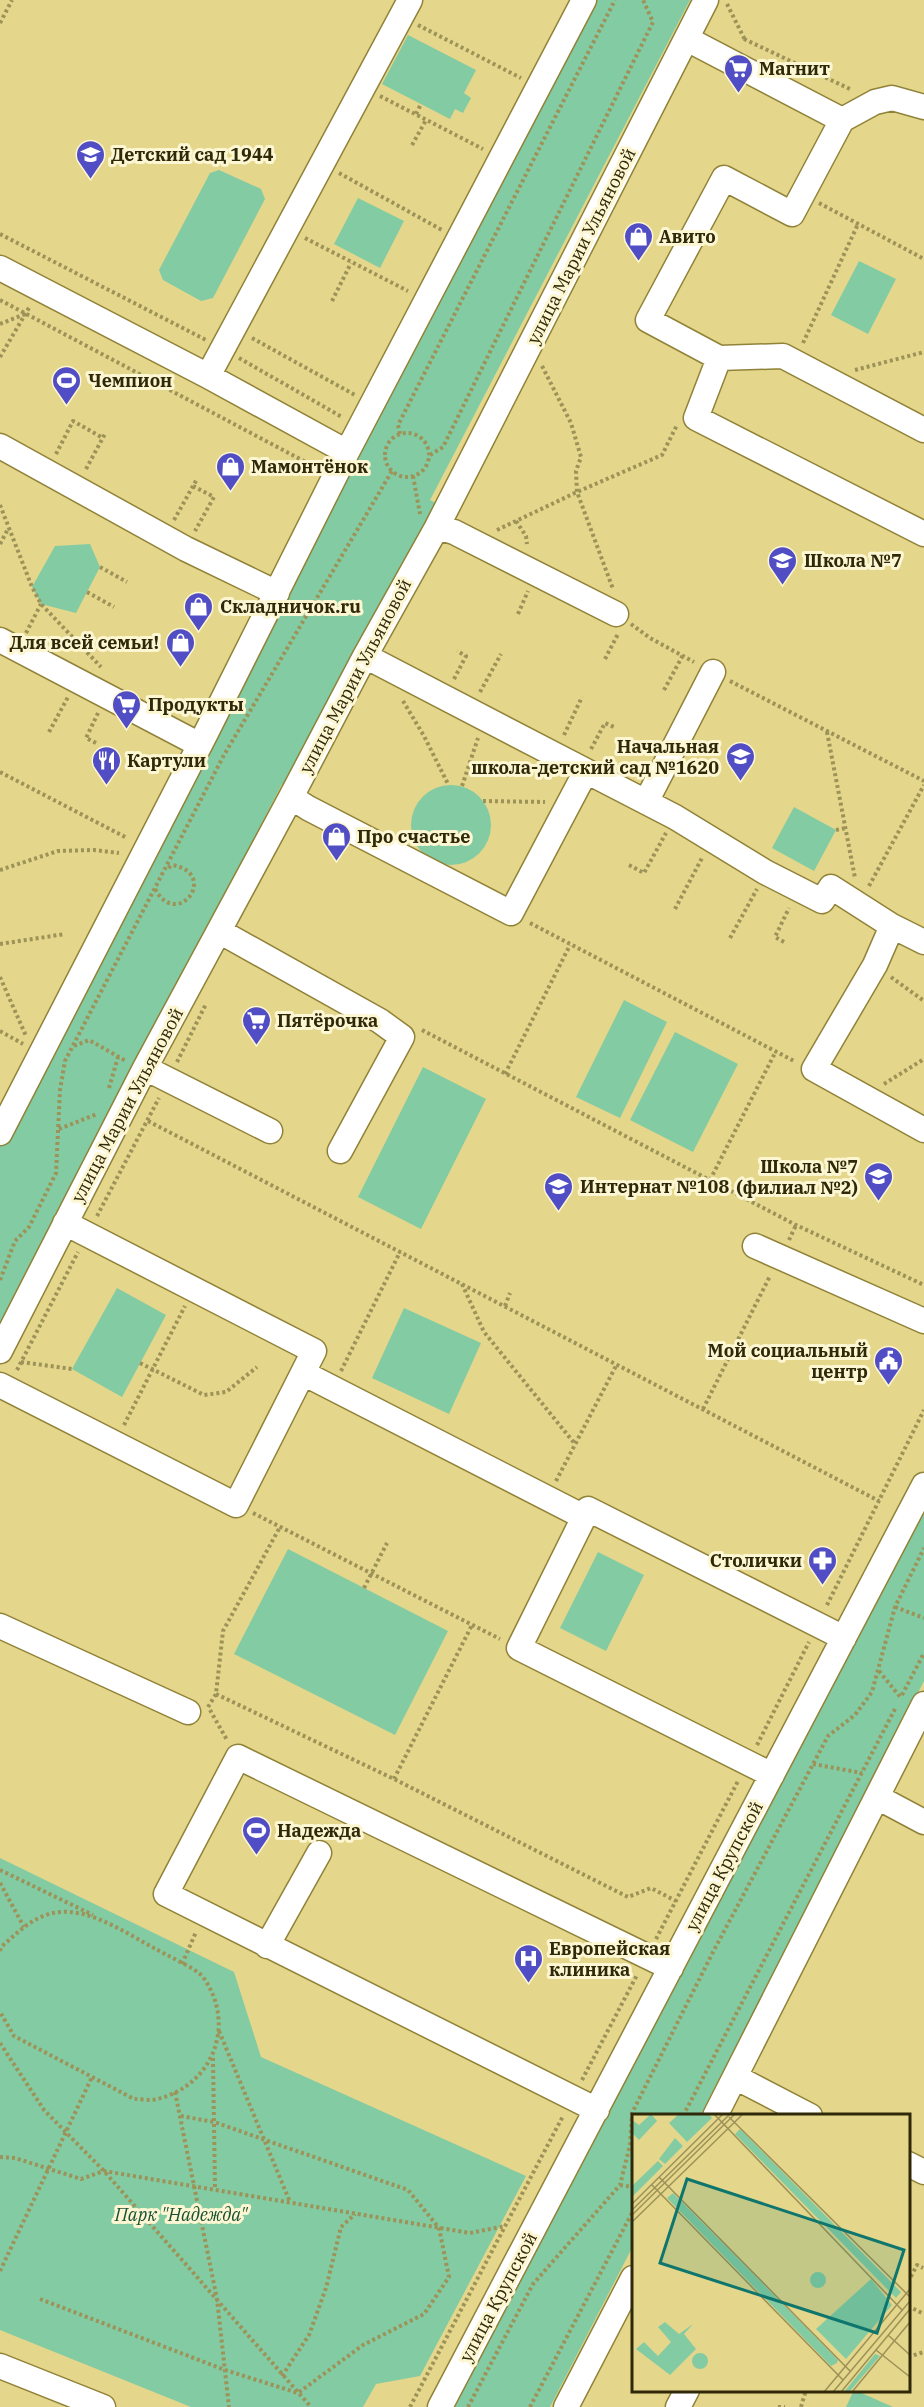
<svg xmlns="http://www.w3.org/2000/svg" width="924" height="2407" font-family="'IBM Plex Serif',serif">
<style>
.green{fill:#83cba3}
.lines{fill:none;stroke-linecap:round;stroke-linejoin:round}
.minor-casing{stroke:#908238;stroke-width:27}
.path{stroke:#9d9258;stroke-width:4;stroke-dasharray:3 3;stroke-linecap:butt}
.minor{stroke:#fff;stroke-width:24}
.labels{text-anchor:middle;dominant-baseline:central;stroke-width:6;stroke-linejoin:round;paint-order:stroke}
.poi-label{font-size:18px;font-weight:bold;fill:#2f2909;stroke:#fdf6d2;text-anchor:start}
.street-label{font-size:18px;fill:#2f2909;stroke:#fdf6d2}
.park-label{font-size:18px;font-style:italic;fill:#185036;stroke:#fdf6d2}
.inset-road{fill:none;stroke:#9c9157;stroke-width:1.5}
.view{fill:#0f766e;fill-opacity:0.15;stroke:#0f766e;stroke-width:3}
.inset-edge{fill:none;stroke:#2f2909;stroke-width:3}
</style>
<rect width="100%" height="100%" fill="#e4d68b"/>
<path class="green" d="M592 0H690L430 500 436 503 290 788 282 784 0 1329V1137Z
M408 35 476 70 464 93 471 98 463 113 455 109 450 119 382 84Z
M219 170 261 189 265 199 213 298 201 301 163 280 159 270 210 173Z
M358 198 404 221 380 268 334 244Z
M859 261 896 279 868 334 831 315Z
M90 544 100 567 76 613 41 604 32 587 55 546Z
M411 825a40 40 0 1 1 80 0a40 40 0 1 1-80 0Z
M794 807 836 830 814 871 772 848Z
M624 1000 667 1022 620 1118 576 1097Z
M675 1032 738 1064 693 1152 630 1120Z
M423 1067 486 1099 421 1229 358 1197Z
M117 1288 166 1315 122 1397 72 1369Z
M404 1308 481 1343 449 1414 372 1378Z
M924 1499V1681L700 2116H633V2246L550 2407H451Z
M288 1549 448 1631 395 1735 234 1654Z
M598 1552 644 1575 606 1651 560 1628Z
M0 1858 234 1972 261 2057 526 2176 420 2376 376 2384 363 2407H191L0 2330Z
M854 2390 857 2391 893 2407H846Z"/>
<g class="lines">
<defs>
<path id="minor" d="M687 39 842 120 875 102 892 98 924 107
M842 120 792 214 724 178 648 320 719 358 696 418 924 534
M0 268 208 376 347 452
M719 358 783 356 924 430
M208 376 410 0
M0 446 186 549 277 593
M437 527 454 532 616 614
M0 640 200 745
M586 771 675 817 765 872 822 901 831 887 892 926
M291 797 308 808 511 913 586 771 365 656
M646 802 713 672
M219 931 380 1021 402 1037 340 1151
M924 942 892 926 875 965 814 1069 924 1130
M145 1068 270 1131
M0 1133 205 735 347 452 584 0
M755 1246 924 1321
M0 1351 145 1068 291 797 365 656 437 527 706 0
M303 1373 584 1517
M0 1385 236 1505 314 1351 65 1223
M0 1626 188 1712
M772 1775 519 1648 588 1509 844 1638
M877 1797 924 1822
M267 1946 319 1853
M735 2077 810 2116
M597 2110 166 1894 238 1757 671 1968
M715 2116 924 1704
M908 2164 924 2172
M0 2366 103 2407
M440 2407 924 1485
M566 2407 633 2278
M678 2407 687 2390"/>
</defs>
<use href="#minor" class="minor-casing"/>
<path class="path" d="M727 4 745 40
M0 23 12 0
M418 25 521 78
M744 39 852 90
M380 96 483 149
M416 114 421 104
M412 145 426 120
M339 173 442 230
M819 203 924 259
M0 234 206 340
M305 238 408 291
M0 300 315 467
M332 301 351 263
M0 324 25 314
M252 338 355 395
M803 343 858 224
M0 357 30 306
M239 358 342 417
M542 366 571 423 581 457 576 471 577 492 613 589
M855 370 924 352
M385 455a22 22 0 1 1 44 0a22 22 0 1 1-44 0Z
M400 434 398 425 615 0
M56 454 73 421 103 438
M430 455 443 447 653 22 643 0
M86 469 106 432
M413 476 420 514
M193 486 214 497 195 531
M0 505 32 587 41 604 101 667
M174 520 197 479
M516 521 526 536 527 544
M497 530 577 492 662 455 677 425
M0 544 8 529
M100 567 127 582
M87 592 114 607
M518 614 528 591
M631 624 650 638 694 662
M26 633 41 604
M605 659 618 634
M454 679 466 656 457 651
M730 681 924 781
M664 690 683 655
M480 692 501 654
M403 701 424 736 448 784
M49 732 68 697
M827 732 855 878
M564 735 582 697
M96 743 86 738 98 713
M591 749 605 723 614 727
M0 772 127 838
M462 786 478 738
M483 801 545 802
M836 830 846 828
M629 865 644 873 666 833
M0 870 58 851 94 850 119 853
M869 886 924 785
M155 889C178 931 220 873 172 865L167 869
M675 909 702 858
M530 923 794 1061
M730 938 757 889
M784 942 775 937 789 908
M0 944 65 934
M0 977 26 1036
M891 977 924 1001
M422 1030 796 1225 924 1285
M0 1031 23 1044
M74 1046 89 1040 126 1061
M177 1062 206 1004
M505 1074 570 945
M884 1084 924 1059
M109 1088 118 1057
M148 1121 879 1501
M59 1129 97 1114
M710 1180 775 1053
M97 1216 159 1098
M789 1240 796 1225
M0 1280 15 1241 29 1227 56 1173 60 1090 65 1061 224 755 392 471
M462 1284 484 1332 575 1444
M505 1306 510 1293
M21 1362 72 1369
M140 1363 204 1395 226 1392 257 1367
M17 1370 78 1252
M341 1371 400 1252
M703 1409 770 1276
M124 1425 185 1306
M556 1481 617 1364
M253 1513 500 1639
M364 1588 387 1543
M827 1605 924 1410
M895 1607 924 1618
M879 1671 901 1698
M216 1694 394 1779 628 1897 651 1888 676 1901
M902 1695 924 1653
M208 1707 216 1694 223 1631 280 1527
M210 1710 227 1740
M757 1745 809 1642
M813 1764 862 1773
M394 1779 472 1625
M0 1870 93 1915
M0 1883 24 1927
M656 1939 738 1781
M0 1951 1 1947C14 1936 25 1924 41 1917 79 1899 123 1932 156 1949 167 1956 196 1968 203 1977 237 2024 213 2086 157 2099 150 2101 141 2099 134 2099L14 2036 0 2012
M182 1964 196 1932
M219 2031 290 2202
M0 2043 44 2110 104 2171 311 2407
M213 2058 215 2190
M582 2080 637 1975
M175 2092 217 2299 229 2407
M683 2116 896 1707
M0 2157 15 2158 81 2179 104 2171 470 2233 505 2226
M620 2185 633 2187
M0 2271 92 2077
M908 2282 917 2265 923 2268
M40 2299 225 2370 298 2393 363 2345 424 2314 449 2277 439 2228 408 2190 214 2122 181 2116
M908 2306 924 2314
M908 2357 924 2352
M282 2376 309 2335 326 2288 341 2227 355 2214
M410 2407 563 2116
M468 2407 533 2284 620 2185 630 2145 632 2113 713 1952 828 1736 855 1715 872 1692 895 1607 924 1548
M530 2407 633 2211
M778 2407H785
M801 2407 806 2390"/>
<use href="#minor" class="minor"/>
</g>
<defs>
<symbol id="supermarket-pin" viewBox="-11 -11 22 30"><path d="M0 17L-7.5 6A9.5 9.5 0 1 1 7.5 6Z" fill="#514ec5" stroke="#fdf6d2"/><path d="M-6-5.5h2.5l.6 2H6L4.5 2H-2.5L-4.4-4H-6ZM-1.5 3.2a1.3 1.3 0 1 0 .1 0ZM3 3.2a1.3 1.3 0 1 0 .1 0Z" fill="#fff"/></symbol>
<symbol id="school-pin" viewBox="-11 -11 22 30"><path d="M0 17L-7.5 6A9.5 9.5 0 1 1 7.5 6Z" fill="#514ec5" stroke="#fdf6d2"/><path d="M0-5L7-2L0 1L-7-2ZM-4 1L0 2.5L4 1V4Q0 6-4 4Z" fill="#fff"/></symbol>
<symbol id="shop-pin" viewBox="-11 -11 22 30"><path d="M0 17L-7.5 6A9.5 9.5 0 1 1 7.5 6Z" fill="#514ec5" stroke="#fdf6d2"/><path d="M-5-2.5h2.3a2.7 3.5 0 0 1 5.4 0H5L5.5 6h-11ZM-1.5-2.5h3a1.5 2.3 0 0 0-3 0Z" fill="#fff"/></symbol>
<symbol id="stadium-pin" viewBox="-11 -11 22 30"><path d="M0 17L-7.5 6A9.5 9.5 0 1 1 7.5 6Z" fill="#514ec5" stroke="#fdf6d2"/><path d="M0-5a6.5 5 0 1 0 0 10a6.5 5 0 1 0 0-10ZM-3.5-1.8h7v3.6h-7Z" fill="#fff"/></symbol>
<symbol id="restaurant-pin" viewBox="-11 -11 22 30"><path d="M0 17L-7.5 6A9.5 9.5 0 1 1 7.5 6Z" fill="#514ec5" stroke="#fdf6d2"/><path d="M-5-6h1v4h1v-4h1v4h1v-4h1v5L-1.5 .5V6h-2V.5L-5-1ZM5-6V6H3V1.5H1.5Q1.5-4 5-6Z" fill="#fff"/></symbol>
<symbol id="civic-pin" viewBox="-11 -11 22 30"><path d="M0 17L-7.5 6A9.5 9.5 0 1 1 7.5 6Z" fill="#514ec5" stroke="#fdf6d2"/><path d="M-.6-6.5H3V-4.5H.6V-3L4-1V1h2V6H-6V1h2V-1L-.6-3ZM-1.2 2.5V6h2.4V2.5Z" fill="#fff"/></symbol>
<symbol id="pharmacy-pin" viewBox="-11 -11 22 30"><path d="M0 17L-7.5 6A9.5 9.5 0 1 1 7.5 6Z" fill="#514ec5" stroke="#fdf6d2"/><path d="M-2-6h4v4h4v4h-4v4h-4v-4h-4v-4h4Z" fill="#fff"/></symbol>
<symbol id="hospital-pin" viewBox="-11 -11 22 30"><path d="M0 17L-7.5 6A9.5 9.5 0 1 1 7.5 6Z" fill="#514ec5" stroke="#fdf6d2"/><path d="M-5-5h3v3.5h4V-5h3V5h-3V1.5h-4V5h-3Z" fill="#fff"/></symbol>
</defs>
<g fill-rule="evenodd">
<use href="#supermarket-pin" x="722" y="52" width="33" height="45"/>
<use href="#school-pin" x="74" y="138" width="33" height="45"/>
<use href="#shop-pin" x="622" y="220" width="33" height="45"/>
<use href="#stadium-pin" x="50" y="364" width="33" height="45"/>
<use href="#shop-pin" x="214" y="450" width="33" height="45"/>
<use href="#school-pin" x="766" y="544" width="33" height="45"/>
<use href="#shop-pin" x="182" y="590" width="33" height="45"/>
<use href="#shop-pin" x="164" y="626" width="33" height="45"/>
<use href="#supermarket-pin" x="110" y="688" width="33" height="45"/>
<use href="#school-pin" x="724" y="740" width="33" height="45"/>
<use href="#restaurant-pin" x="90" y="744" width="33" height="45"/>
<use href="#shop-pin" x="320" y="820" width="33" height="45"/>
<use href="#supermarket-pin" x="240" y="1004" width="33" height="45"/>
<use href="#school-pin" x="862" y="1160" width="33" height="45"/>
<use href="#school-pin" x="542" y="1170" width="33" height="45"/>
<use href="#civic-pin" x="872" y="1344" width="33" height="45"/>
<use href="#pharmacy-pin" x="806" y="1544" width="33" height="45"/>
<use href="#stadium-pin" x="240" y="1814" width="33" height="45"/>
<use href="#hospital-pin" x="512" y="1942" width="33" height="45"/>
</g>
<g class="labels">
<g class="poi-label">
<text x="759" y="68">Магнит</text>
<text x="111" y="154">Детский сад 1944</text>
<text x="659" y="236">Авито</text>
<text x="88" y="380">Чемпион</text>
<text x="251" y="466">Мамонтёнок</text>
<text x="804" y="560">Школа №7</text>
<text x="220" y="606">Складничок.ru</text>
<text x="159" y="642" text-anchor="end">Для всей семьи!</text>
<text x="148" y="704">Продукты</text>
<text x="719" y="746" text-anchor="end">Начальная<tspan x="719" dy="21">школа-детский сад №1620</tspan></text>
<text x="127" y="760">Картули</text>
<text x="357" y="836">Про счастье</text>
<text x="277" y="1020">Пятёрочка</text>
<text x="858" y="1166" text-anchor="end">Школа №7<tspan x="858" dy="21">(филиал №2)</tspan></text>
<text x="580" y="1186">Интернат №108</text>
<text x="868" y="1350" text-anchor="end">Мой социальный<tspan x="868" dy="21">центр</tspan></text>
<text x="802" y="1560" text-anchor="end">Столички</text>
<text x="277" y="1830">Надежда</text>
<text x="549" y="1948">Европейская<tspan x="549" dy="21">клиника</tspan></text>
</g>
<g class="street-label">
<text transform="translate(581 246) rotate(-63)">улица Марии Ульяновой</text>
<text transform="translate(355 676) rotate(-62)">улица Марии Ульяновой</text>
<text transform="translate(127 1105) rotate(-62)">улица Марии Ульяновой</text>
<text transform="translate(724 1866) rotate(-62)">улица Крупской</text>
<text transform="translate(498 2297) rotate(-62)">улица Крупской</text>
</g>
<g class="park-label">
<text x="181" y="2214">Парк "Надежда"</text>
</g>
</g>
<g transform="translate(632 2114)">
<rect width="278" height="278" fill="#e4d68b"/>
<path d="M19 0 25 7 7 26 0 19V6L7 11ZM47 0H77L80 4 55 28 37 9ZM108 15 269 178 264 184 103 20ZM43 24 51 32 33 50 27 45ZM26 47 31 52 0 83V72ZM41 79 206 246 205 249 199 252 35 84ZM178 166a8 8 0 1 1 16 0a8 8 0 1 1-16 0ZM239 165 260 191 214 245 184 215ZM33 208 47 220 61 210 52 220 64 235 38 261 4 235 12 228 26 242 39 228 26 213ZM60 247a8 8 0 1 1 16 0a8 8 0 1 1-16 0ZM243 240 248 242 218 277 212 278Z" fill="#83cba3"/>
<path class="inset-road" d="M82 0 270 196M97 3 278 183M27 63 218 257M20 71 211 266M0 90 91 0M0 96 97 1M0 101 103 0M0 108 111 0M256 221 278 241M244 236 278 263M192 278 278 175M201 278 278 187M209 278 278 195M220 278 278 208"/>
<path class="view" d="M55 65 272 136 245 219 28 149Z"/>
<rect width="278" height="278" class="inset-edge"/>
</g>
</svg>
